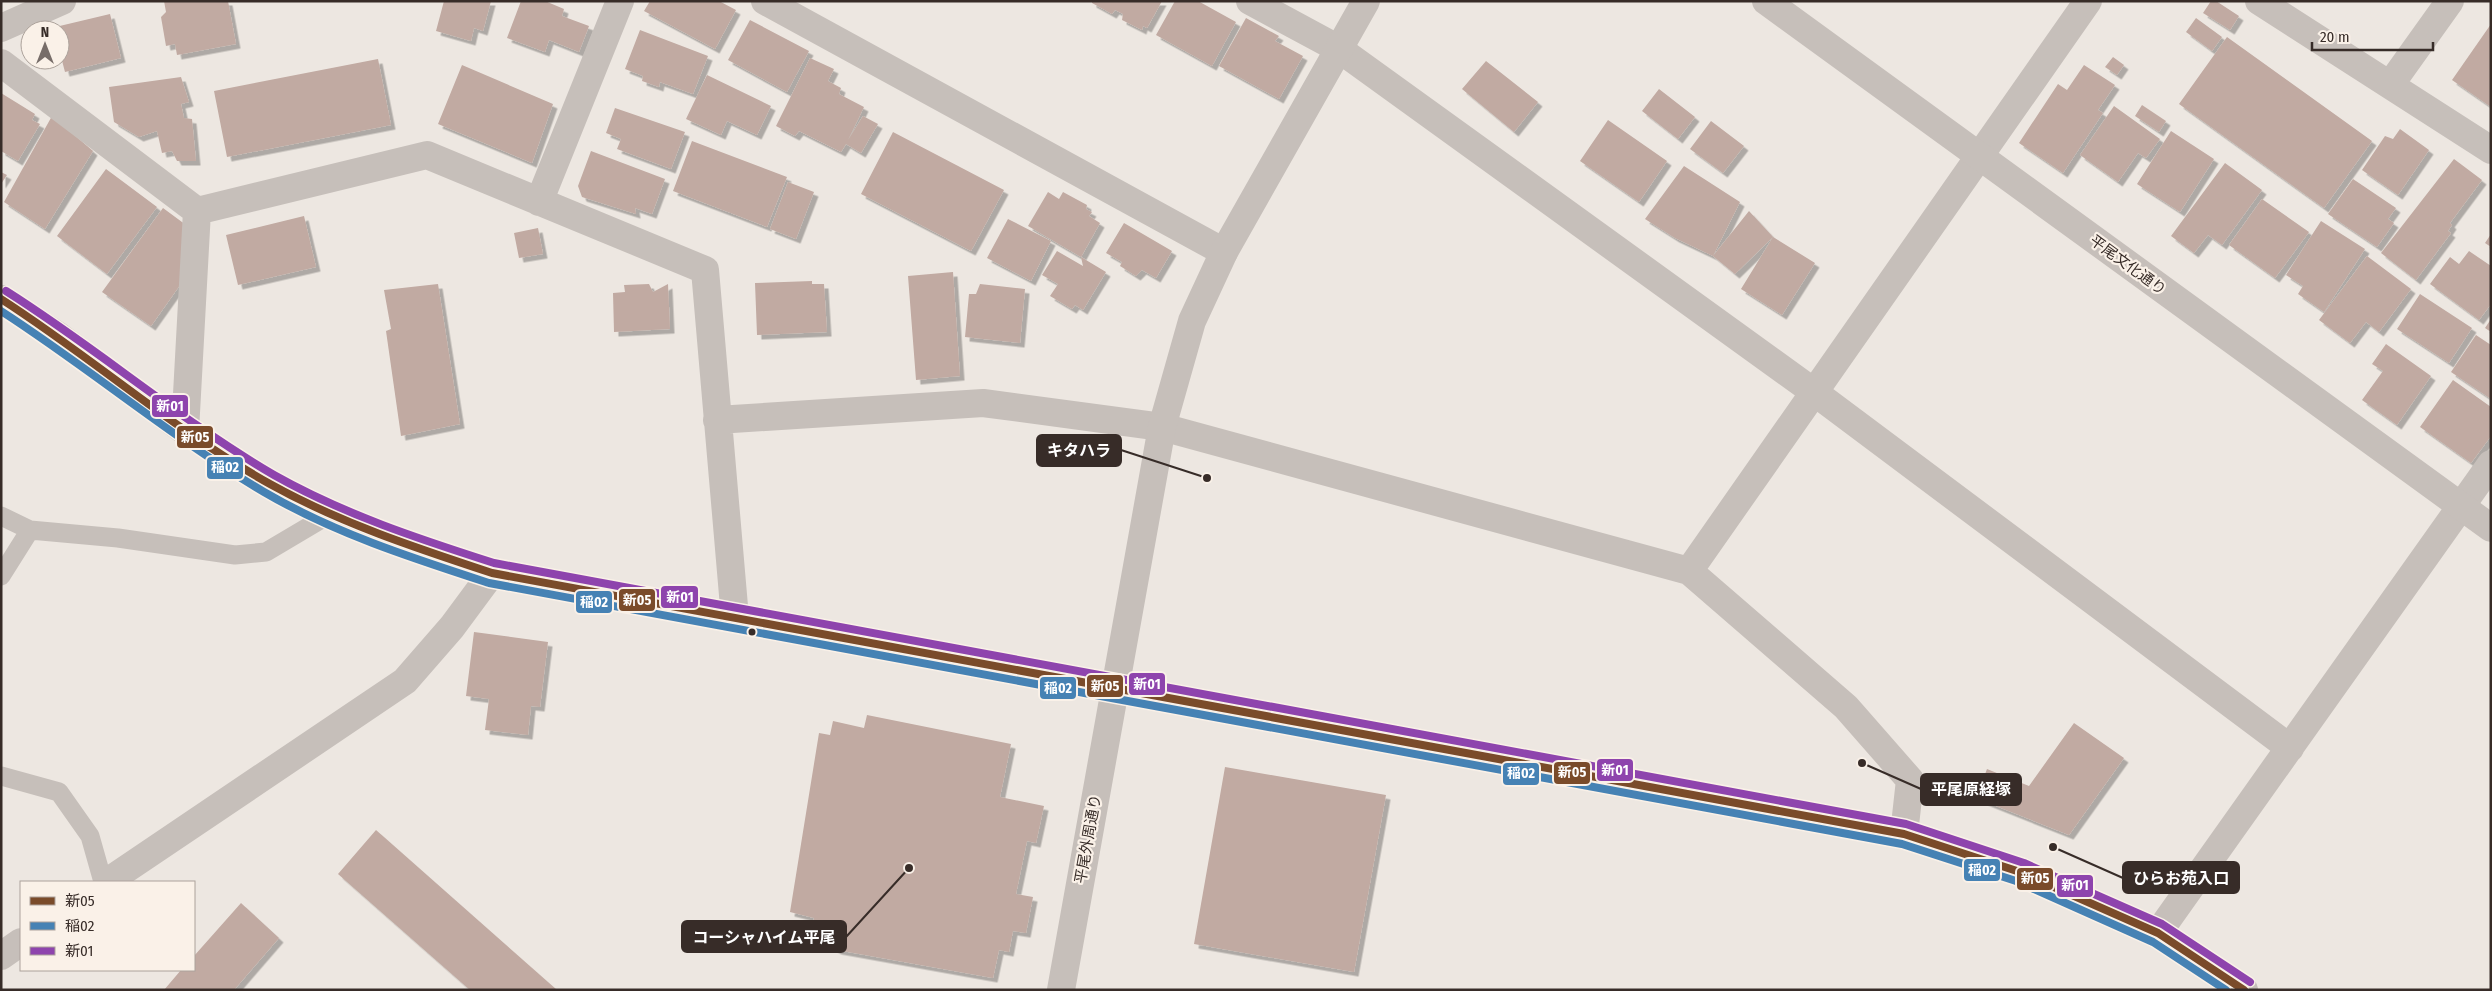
<svg xmlns="http://www.w3.org/2000/svg" width="2492" height="991" font-family="'Fira Sans Condensed','Noto Sans JP',sans-serif">
<style>
.building{fill:#c1aaa2;filter:url(#shadow)}
.lines{fill:none;stroke-linecap:round;stroke-linejoin:round}
.service{stroke:#c6bfba;stroke-width:19}
.minor{stroke:#c6bfba;stroke-width:28}
.tertiary{stroke:#c6bfba;stroke-width:28}
.bus-1-casing{stroke:#faf1e8;stroke-width:11}
.bus-2-casing{stroke:#faf1e8;stroke-width:11}
.bus-3-casing{stroke:#faf1e8;stroke-width:11}
.bus-1{stroke:#7a4b2a;stroke-width:8}
.bus-2{stroke:#4682b4;stroke-width:8}
.bus-3{stroke:#8e44ad;stroke-width:8}
.bus-dot{fill:#372c28;stroke:#faf1e8;stroke-width:2}
.labels{text-anchor:middle;dominant-baseline:central;stroke-width:4.5;stroke-linejoin:round;paint-order:stroke}
.street-label{font-size:15px;fill:#372c28;stroke:#faf1e8}
.leader{fill:none;stroke:#372c28;stroke-width:2}
.callout-dot{fill:#372c28;stroke:#faf1e8;stroke-width:2}
.callout{fill:#372c28;stroke:#372c28;stroke-width:2}
.callout-label{font-size:16px;text-anchor:middle;font-weight:bold;fill:#fff}
.line-badge{stroke:#faf1e8;stroke-width:2}
.badge-label{font-size:14px;text-anchor:middle;font-weight:bold;fill:#fff}
</style>
<defs>
<filter id="shadow"><feDropShadow dx="4.5" dy="4.5" stdDeviation="0" flood-color="#0004"/></filter>
</defs>
<rect width="100%" height="100%" fill="#ede7e1"/>
<path class="building" d="M164 1H228L236 44 177 55 175 44 166 46 161 17 166 12Z
M444 1H491L483 31 474 28 471 41 436 31Z
M521 1H545L564 9 562 16 589 26 579 52 549 40 545 52 507 38Z
M650 1H719L736 10 715 49 644 11Z
M1092 1H1162L1147 28 1143 26 1142 30 1122 20 1123 14 1115 10 1112 14 1092 3Z
M1175 1H1198L1236 22 1212 66 1156 35Z
M2211 1H2216L2239 16 2230 30 2203 13Z
M110 14 121 58 65 72 60 53V30L47 29Z
M1246 18 1279 36 1275 41 1303 56 1279 99 1219 66Z
M2196 18 2222 37 2212 51 2186 32Z
M750 20 809 51 787 92 728 60Z
M2491 24V107L2452 80Z
M640 30 708 56 693 94 660 82 659 87 642 81 643 76 625 69Z
M30 33V48H29L26 34Z
M2227 37 2372 141 2324 208 2179 104Z
M2113 57 2124 65 2117 75 2105 67Z
M810 58 834 69 828 81 841 88 839 94 864 107 848 140 863 116 878 124 861 153 846 144 841 152 799 131 795 136 776 126Z
M378 59 391 125 227 157 214 91Z
M1486 61 1538 102 1514 132 1462 89Z
M462 65 553 104 532 163 438 124Z
M2084 65 2115 85 2098 110 2103 113 2063 173 2019 143 2058 84 2067 90Z
M707 75 771 106 757 135 727 121 721 135 686 119Z
M181 77 189 102 181 104 184 118 192 119 196 161H177L172 151 162 153 157 131 139 137 114 122 109 87Z
M1659 89 1695 117 1678 139 1642 111Z
M1 93 35 114 32 120 40 124 18 161 1 151Z
M2142 105 2166 121 2159 132 2135 116Z
M2114 106 2160 139 2146 158 2138 153 2118 182 2080 155Z
M615 108 685 132 671 169 617 149 621 139 606 133Z
M52 116 93 151 45 229 4 202Z
M1608 120 1667 161 1639 202 1580 161Z
M1711 121 1744 146 1723 173 1690 149Z
M2400 129 2429 150 2398 195 2362 170 2385 136 2393 139Z
M2171 131 2214 159 2180 212 2137 184Z
M893 132 1004 190 971 251 861 194Z
M692 141 787 177 767 227 673 191Z
M591 151 665 179 652 214 635 208 636 214 582 197 578 186Z
M2454 159 2482 180 2450 223 2452 225 2448 231 2451 233 2416 280 2381 253Z
M2225 163 2262 190 2222 245 2208 235 2194 253 2171 236Z
M1684 166 1740 202 1713 256 1675 238 1645 219Z
M106 169 157 207 107 274 57 236Z
M1 172 7 175 1 184Z
M2353 179 2396 208 2388 219 2394 223 2377 247 2328 214Z
M788 182 814 192 796 239 770 229Z
M1048 192 1059 199 1063 192 1087 205 1086 209 1092 212 1089 216 1100 223 1081 257 1028 226Z
M2262 199 2309 232 2275 278 2229 245Z
M163 208 186 225 185 278 151 326 102 292Z
M1749 211 1773 237 1735 274 1713 256Z
M304 216 316 267 238 285 226 235Z
M1008 219 1051 241 1031 281 987 258Z
M2321 221 2365 249 2324 312 2298 294 2303 286 2286 275Z
M1124 223 1172 251 1156 278 1142 270 1136 276 1120 266 1122 262 1106 253Z
M538 228 543 254 519 258 514 233Z
M2491 234V247L2485 243Z
M1773 237 1815 263 1782 315 1741 289Z
M1057 251 1083 266 1081 257 1106 272 1083 310 1075 305 1072 309 1050 296 1058 284 1042 275Z
M2469 251 2491 266V304L2479 320 2430 284 2450 257 2459 264Z
M2367 256 2411 289 2379 332 2366 322 2350 343 2319 320Z
M953 272 960 376 916 380 908 276Z
M812 281V284H824L827 332 757 335 755 283Z
M438 284 460 424 401 436 386 331 391 329 384 290Z
M649 284 653 292 668 284 670 329 614 332 613 293 625 292 624 285Z
M980 284 1025 289 1020 343 965 337 969 294H976Z
M2420 294 2472 328 2449 363 2397 329Z
M2491 319V332L2485 328Z
M2476 335 2491 345V399L2451 372Z
M2386 344 2431 376 2397 425 2362 400 2383 371 2372 364Z
M2453 380 2491 407V436L2471 463 2420 427Z
M474 632 548 642 540 707 531 706 528 735 485 730 489 699 466 696Z
M867 715 1011 744 1000 797 1044 806 1036 843 1027 841 1016 894 1033 897 1026 933 1013 931 1009 952 999 950 993 978 837 950 811 937 814 918 790 912 819 733 830 735 833 721 864 728Z
M2074 723 2124 758 2069 835 1976 798 1987 769 2029 786Z
M1225 767 1386 795 1354 972 1194 944Z
M376 830 557 990H470L338 874Z
M241 903 279 938 234 990H164L181 970H194V956Z"/>
<g class="lines">
<path class="service" d="M1 516 30 530 118 538 235 555 266 552 330 514
M1 576 30 530
M1 776 59 792 90 836 103 882"/>
<path class="minor" d="M765 1 1224 252
M1250 1 1339 49 1814 392 2290 748
M2259 1 2491 150
M1 28 62 1
M1 63 197 211 427 155 705 270 735 618
M2390 85 2450 1
M539 202 620 1
M717 420 983 403 1162 427 1689 571 1846 707 1910 780 1904 834
M185 431 197 211
M1689 571 2088 1
M107 882 405 681 452 627 492 573
M2158 933 2491 464
M1 956 21 942"/>
<path class="tertiary" d="M1766 1 2491 528
M1 299 57 335 185 431 270 484 330 514 406 545 492 573 1904 834 2020 872 2158 933 2244 990
M1061 990 1162 427 1192 321 1224 252 1366 1"/>
<defs>
<path id="bus-1" d="M1 299C93 358 175 431 270 484 340 523 416 548 492 573L1904 834 2020 872 2158 933 2244 990"/>
<path id="bus-2" d="M1 311C91 369 172 438 264 492 334 533 412 558 489 583L1902 844 2016 881 2153 942 2226 990"/>
<path id="bus-3" d="M6 291C98 349 180 420 274 475 343 514 419 539 494 563L1906 824 2024 863 2162 924 2250 982"/>
</defs>
<use href="#bus-1" class="bus-1-casing"/>
<use href="#bus-2" class="bus-2-casing"/>
<use href="#bus-3" class="bus-3-casing"/>
<use href="#bus-1" class="bus-1"/>
<use href="#bus-2" class="bus-2"/>
<use href="#bus-3" class="bus-3"/>
</g>
<circle class="bus-dot" cx="752" cy="632" r="4.5"/>
<g class="labels">
<g class="street-label">
<text transform="translate(2128 265) rotate(36)">平尾文化通り</text>
<text transform="translate(1088 839) rotate(-80)">平尾外周通り</text>
</g>
</g>
<path class="leader" d="M1207 478L1121 450M1862 763L1921 789M2053 847L2123 878M909 868L846 937"/>
<g class="callout-dot">
<circle cx="1207" cy="478" r="5"/>
<circle cx="1862" cy="763" r="5"/>
<circle cx="2053" cy="847" r="5"/>
<circle cx="909" cy="868" r="5"/>
</g>
<g class="callout">
<rect x="1037" y="435" width="84" height="31" rx="5"/>
<rect x="1921" y="774" width="100" height="31" rx="5"/>
<rect x="2123" y="862" width="116" height="31" rx="5"/>
<rect x="682" y="921" width="164" height="31" rx="5"/>
</g>
<g class="callout-label">
<text x="1079" y="456">キタハラ</text>
<text x="1971" y="795">平尾原経塚</text>
<text x="2181" y="884">ひらお苑入口</text>
<text x="764" y="943">コーシャハイム平尾</text>
</g>
<g class="line-badge">
<rect x="151" y="394" width="38" height="24" rx="5" fill="#8e44ad"/>
<rect x="176" y="425" width="38" height="24" rx="5" fill="#7a4b2a"/>
<rect x="206" y="456" width="38" height="24" rx="5" fill="#4682b4"/>
<rect x="660" y="585" width="39" height="24" rx="5" fill="#8e44ad"/>
<rect x="618" y="588" width="38" height="24" rx="5" fill="#7a4b2a"/>
<rect x="575" y="590" width="38" height="24" rx="5" fill="#4682b4"/>
<rect x="1128" y="672" width="38" height="24" rx="5" fill="#8e44ad"/>
<rect x="1086" y="674" width="38" height="24" rx="5" fill="#7a4b2a"/>
<rect x="1039" y="676" width="38" height="24" rx="5" fill="#4682b4"/>
<rect x="1596" y="758" width="38" height="24" rx="5" fill="#8e44ad"/>
<rect x="1553" y="761" width="38" height="24" rx="5" fill="#7a4b2a"/>
<rect x="1502" y="762" width="38" height="24" rx="5" fill="#4682b4"/>
<rect x="1963" y="858" width="38" height="24" rx="5" fill="#4682b4"/>
<rect x="2016" y="867" width="38" height="24" rx="5" fill="#7a4b2a"/>
<rect x="2056" y="874" width="38" height="24" rx="5" fill="#8e44ad"/>
</g>
<g class="badge-label">
<text x="170" y="411">新01</text>
<text x="195" y="442">新05</text>
<text x="225" y="472">稲02</text>
<text x="680" y="602">新01</text>
<text x="637" y="605">新05</text>
<text x="594" y="607">稲02</text>
<text x="1147" y="689">新01</text>
<text x="1105" y="691">新05</text>
<text x="1058" y="693">稲02</text>
<text x="1615" y="775">新01</text>
<text x="1572" y="777">新05</text>
<text x="1521" y="778">稲02</text>
<text x="1982" y="875">稲02</text>
<text x="2035" y="883">新05</text>
<text x="2075" y="890">新01</text>
</g>
<rect width="2492" height="991" fill="none" stroke="#372c28" stroke-width="5"/>
<rect x="20" y="881" width="175" height="90" fill="#faf1e8" stroke="#aca29b"/>
<rect x="30" y="897" width="25" height="8" fill="#7a4b2a" stroke="#aca29b"/>
<text x="65" y="906" font-size="15" fill="#372c28">新05</text>
<rect x="30" y="922" width="25" height="8" fill="#4682b4" stroke="#aca29b"/>
<text x="65" y="931" font-size="15" fill="#372c28">稲02</text>
<rect x="30" y="947" width="25" height="8" fill="#8e44ad" stroke="#aca29b"/>
<text x="65" y="956" font-size="15" fill="#372c28">新01</text>
<g transform="translate(45 45)"><circle r="24" fill="#faf1e8" stroke="#aca29b"/>
<path d="M0-4L9 19L0 12L-9 19Z" fill="#776d69"/>
<text y="-8" font-size="14" font-weight="bold" text-anchor="middle" fill="#372c28">N</text>
</g>
<path d="M2312 42v8h121v-8" fill="none" stroke="#372c28" stroke-width="2.5"/>
<text x="2320" y="42" font-size="15" fill="#372c28" stroke="#faf1e8" stroke-width="4" paint-order="stroke">20 m</text>
</svg>
